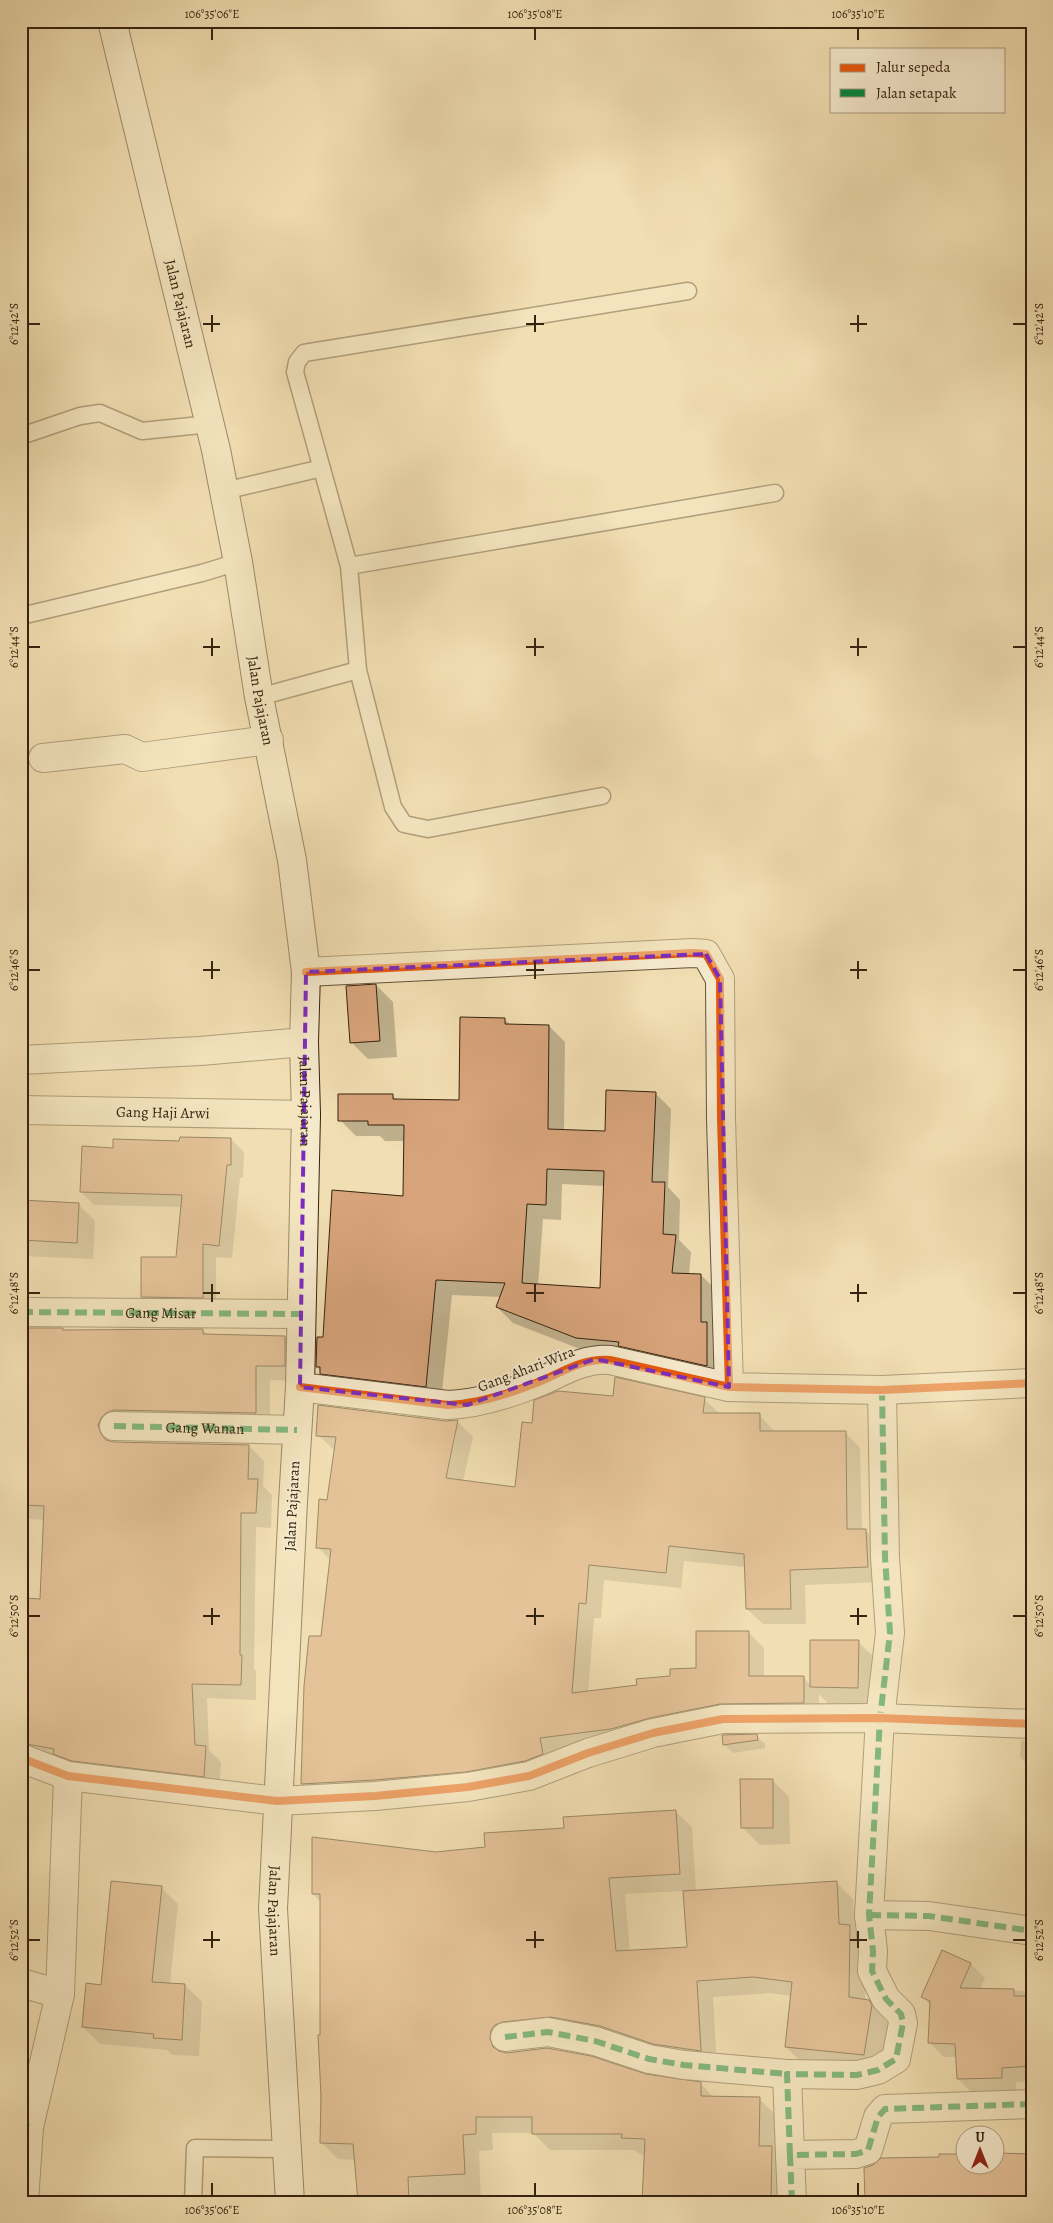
<svg xmlns="http://www.w3.org/2000/svg" width="1053" height="2223" font-family="Alegreya,serif">
<style>
.shadow{fill:#0003;fill-rule:evenodd}
.building{fill:#d7a37a;stroke:#35230f;fill-rule:evenodd}
.lines{fill:none;stroke-linecap:round;stroke-linejoin:round}
.service-casing{stroke:#645238;stroke-width:19}
.minor-casing{stroke:#645238;stroke-width:30}
.secondary-casing{stroke:#35230f;stroke-width:30}
.service{stroke:#f6eacd;stroke-width:16}
.minor{stroke:#f6eacd;stroke-width:28}
.secondary{stroke:#f6eacd;stroke-width:28}
.quiet{stroke:#00873e;stroke-width:6;stroke-dasharray:12 6;stroke-linecap:butt}
.cycleway-casing{stroke:#f6eacd;stroke-width:11}
.cycleway{stroke:#e8590c;stroke-width:8}
.marked{fill:none;stroke:#7b2cbf;stroke-width:4;stroke-dasharray:10 6;stroke-linejoin:round}
.ticks{fill:none;stroke:#35230f;stroke-width:2}
.labels{text-anchor:middle;dominant-baseline:central;stroke-width:4;stroke-linejoin:round;paint-order:stroke}
.street-label{font-size:15px;fill:#35230f;stroke:#f6eacd}
.neatline{fill:none;stroke:#35230f;stroke-width:2}
.ticks-label{font-size:12px;text-anchor:middle;fill:#35230f}
</style>
<rect width="100%" height="100%" fill="#f1deb2"/>
<filter id="stains"><feTurbulence type="fractalNoise" baseFrequency=".004" numOctaves="4"/><feColorMatrix values="0 0 0 0 .2 0 0 0 0 .09 0 0 0 0 .02 0 0 0 .5 -.17"/></filter>
<radialGradient id="worn" r=".72"><stop offset=".6" stop-color="#630" stop-opacity="0"/><stop offset="1" stop-color="#630" stop-opacity=".3"/></radialGradient>
<path class="shadow" d="M376 985 393 1002 397 1057 368 1059 351 1042Z
M504 1019 511 1025 549 1026 565 1042 564 1131 606 1132 655 1093 671 1109 668 1187 680 1200 679 1240 691 1252 689 1275H701L717 1291 722 1381 593 1354 513 1323 497 1307 501 1297 452 1295 441 1402 337 1389 321 1373 317 1366 325 1338 404 1197 405 1141H385L380 1136H356L340 1120 392 1095 397 1100 460 1101ZM562 1184 605 1186 601 1290 538 1286 543 1219 561 1220Z
M231 1139 244 1152 243 1178H240L232 1258 216 1257V1310H155L142 1297 177 1258 182 1207 94 1205 81 1192 114 1149Z
M21 1201 78 1204 95 1221 93 1259 21 1256Z
M21 1329H62L64 1331 203 1330 208 1335 285 1337 300 1352 299 1381 270 1380V1428L116 1433 113 1441V1443L249 1446 264 1461 263 1486 272 1495 271 1528 256 1527 254 1669 256 1671V1700L207 1698 209 1750 221 1762 219 1791 88 1775 21 1748V1644L41 1601 45 1520 30 1519 21 1511Z
M614 1398 704 1399 720 1414 759 1415 775 1432H845L860 1448 862 1530H865L881 1545 883 1582 805 1585 806 1624H763L747 1609 746 1567 684 1561 681 1588 604 1580 601 1618H594L588 1692 638 1686 697 1669 748 1632 764 1648V1678L803 1677 811 1685 858 1642 875 1658V1704H828L819 1694V1718L736 1719 558 1769 317 1799 302 1784 330 1560 318 1547 329 1501 335 1451 318 1435 457 1421 473 1437 463 1481 516 1488 533 1424ZM453 1434H456L445 1484H443Z
M756 1736 765 1744V1748L733 1753 724 1744Z
M1021 1740H1032V1769L1020 1757Z
M772 1780 789 1797 790 1844 760 1845 743 1828Z
M675 1811 692 1827 696 1891 836 1882 853 1899 855 1931 866 1943 865 2001 869 2002 888 2023 880 2071 803 2064 786 2047 792 1996 770 1993 713 1997 717 2067 568 2033 507 2048 506 2054 700 2083 714 2098 759 2099 776 2115 775 2150 788 2164V2202H643L645 2155 639 2154 635 2150H550L533 2133H492L493 2150 479 2151 481 2202H359L355 2160 338 2159 321 2142 319 2036H322V1903L313 1894 436 1853 486 1848 566 1829ZM684 1891 689 1949 630 1952 625 1894Z
M161 1887 178 1904 170 1984 185 1985 202 2002 199 2056 172 2055 167 2050 100 2044 83 2027 102 1986Z
M971 1964 985 1978 980 1990 1032 1991V2081L1016 2082V2092L973 2094 958 2079 957 2057H944L929 2042 931 2006 923 1997Z
M996 2154 1032 2155V2202H866L966 2166H996Z"/>
<path class="building" d="M376 984 380 1041 350 1043 346 986Z
M460 1017 505 1018V1024L549 1025 548 1129 605 1131 606 1090 656 1092 652 1182H665L663 1234 676 1235 672 1273 701 1274V1322H707V1366L618 1346 619 1342 576 1338 496 1307 505 1283 436 1280 426 1387 320 1374V1367H316L317 1337H323L332 1190 403 1196 404 1125H368V1121H338V1094H393V1099L459 1100ZM547 1169 604 1171 600 1288 522 1283 527 1204 546 1205Z
M180 1137 231 1138V1165H227L219 1246 203 1244V1298L141 1297V1257H176L182 1195 80 1192 82 1146 113 1148V1139L179 1141Z
M21 1200 79 1203 77 1243 21 1240Z
M21 1328H63V1330L203 1329V1334L285 1336V1366H256V1413L114 1410 106 1413 101 1418 98 1425 101 1434 106 1440 114 1442 249 1445 248 1479H258L256 1513H241L240 1655H242L241 1685 192 1684 195 1745 206 1746 204 1777 72 1761 53 1754 54 1749 21 1743V1636L25 1598 40 1599 44 1506 21 1505Z
M615 1377 705 1397 703 1413H760V1431H846L847 1529H866L868 1567 790 1570 791 1609H746L744 1554 669 1546 666 1573 589 1565 586 1604 579 1603 572 1693 637 1685 636 1679 670 1676V1669L696 1668V1631H749V1676H804V1703L720 1704 650 1718 611 1729 540 1738 543 1754 525 1761 466 1772 374 1780 301 1784 304 1686 309 1636H321L331 1549 316 1548 319 1499 327 1500 336 1437 316 1436 318 1405 446 1421 458 1420 446 1478 515 1487 522 1422 532 1423 534 1400 558 1391 613 1396Z
M810 1640H859L858 1688 810 1687Z
M757 1734 758 1740 723 1745 722 1735Z
M740 1779H773V1828H741Z
M676 1810 680 1874 609 1878 616 1951 687 1947 683 1891 837 1881 839 1924 850 1925 849 1997 869 2000 872 2005 864 2055 785 2047 792 1982 753 1977 697 1981 701 2051 653 2044 600 2026 551 2017 503 2022 495 2025 491 2030 490 2039 493 2047 499 2051 507 2053 547 2048 591 2056 646 2074 701 2082V2096L760 2097 759 2146H772L771 2202H642L645 2139 621 2138 622 2134H532V2117H476V2134L463 2135 465 2174 408 2177 409 2202H358L353 2144 320 2143 321 2096 318 2035H320V1894H312V1837L436 1852 485 1847 484 1833 564 1828 563 1817Z
M111 1881 162 1886 152 1982 185 1984 182 2040 153 2038 154 2034 82 2027 86 1983 101 1985Z
M942 1950 971 1963 960 1988 1014 1989V1996H1032V2066L1002 2068V2078L957 2079 955 2044 928 2043 930 2001 921 1997Z
M996 2153 1032 2154V2202H865L864 2168 873 2165 881 2158 939 2157V2154H966V2166H996Z"/>
<g class="lines">
<defs>
<path id="service" d="M21 436 80 416 100 413 142 431 210 424
M224 491 322 468
M349 566 775 493
M21 616 202 573 238 562
M259 697 358 670
M602 796 428 829 404 824 393 807 358 670 349 566 295 372 297 362 304 353 688 291
M193 2202 195 2148 287 2149"/>
<g id="minor">
<path d="M43 758 125 749 142 757 269 740"/>
<path d="M306 972 693 953 706 954 720 979 721 1119 729 1387 882 1390 1032 1383"/>
<path d="M21 1060 200 1051 304 1042"/>
<path id="s1" d="M21 1110 306 1115"/>
<path d="M21 1312 301 1314"/>
<path d="M300 1387 448 1405C480 1404 512 1393 541 1381 564 1371 584 1358 610 1360L729 1387"/>
<path d="M114 1426 297 1430"/>
<path d="M21 1758 68 1776 277 1801 375 1796 468 1787 529 1776 588 1753 653 1733 723 1719 880 1718 1032 1724"/>
<path d="M869 1915 929 1916 1032 1931"/>
<path d="M21 1983 60 1994"/>
<path d="M505 2037 548 2032 595 2041 649 2059 684 2065 787 2074"/>
<path d="M790 2155 787 2074 857 2075 878 2070 896 2059 903 2023 901 2014 886 1999 872 1971 873 1951 869 1915 880 1718 890 1633 885 1557 882 1390"/>
<path d="M24 2202 29 2127 60 1994 68 1776"/>
<path d="M792 2202 790 2155 856 2154 868 2150 878 2117 885 2109 1032 2104"/>
</g>
<g id="secondary">
<path id="s2" d="M112 21 216 450 238 562 259 697 292 860 306 972 304 1042 306 1115 300 1387 293 1502 273 1909 290 2202"/>
</g>
</defs>
<use href="#service" class="service-casing"/>
<use href="#minor" class="minor-casing"/>
<use href="#secondary" class="secondary-casing"/>
<use href="#service" class="service"/>
<use href="#minor" class="minor"/>
<use href="#secondary" class="secondary"/>
<g class="quiet">
<path id="s3" d="M21 1312 301 1314"/>
<path id="s4" d="M114 1426 297 1430"/>
<path d="M869 1915 929 1916 1032 1931"/>
<path d="M505 2037 548 2032 595 2041 649 2059 684 2065 787 2074"/>
<path d="M21 2125 29 2127"/>
<path d="M790 2155 787 2074 857 2075 878 2070 896 2059 903 2023 901 2014 886 1999 872 1971 873 1951 869 1915 880 1718 890 1633 885 1557 882 1390"/>
<path d="M792 2202 790 2155 856 2154 868 2150 878 2117 885 2109 1032 2104"/>
</g>
<defs>
<path id="cycleway" d="M306 972 693 953 706 954 720 979 721 1119 729 1387 882 1390 1032 1383
M300 1387 448 1405C480 1404 512 1393 541 1381 564 1371 584 1358 610 1360L729 1387
M21 1758 68 1776 277 1801 375 1796 468 1787 529 1776 588 1753 653 1733 723 1719 880 1718 1032 1724"/>
</defs>
<use href="#cycleway" class="cycleway-casing"/>
<use href="#cycleway" class="cycleway"/>
</g>
<path d="M0 0H1053V2223H0ZM706 954 720 979 729 1387 595 1359 467 1405 300 1387 306 972Z" fill="#f1deb2" fill-opacity=".55" fill-rule="evenodd"/>
<path class="marked" d="M706 954 720 979 729 1387 595 1359 467 1405 300 1387 306 972Z"/>
<path class="ticks" d="M212 28V40M535 28V40M858 28V40M212 315V332M535 315V332M858 315V332M28 324H40M203 324H220M526 324H544M850 324H867M1013 324H1026M212 638V656M535 638V656M858 638V656M28 647H40M203 647H220M526 647H544M850 647H867M1013 647H1026M212 961V979M535 961V979M858 961V979M28 970H40M203 970H220M526 970H544M850 970H867M1013 970H1026M212 1284V1302M535 1284V1302M858 1284V1302M28 1293H40M203 1293H220M526 1293H544M850 1293H867M1013 1293H1026M212 1608V1625M535 1608V1625M858 1608V1625M28 1616H40M203 1616H220M526 1616H544M850 1616H867M1013 1616H1026M212 1931V1948M535 1931V1948M858 1931V1948M28 1940H40M203 1940H220M526 1940H544M850 1940H867M1013 1940H1026M212 2183V2196M535 2183V2196M858 2183V2196"/>
<g class="labels">
<g class="street-label">
<text stroke="none"><textPath href="#s2" startOffset="291">Jalan Pajajaran</textPath></text>
<text stroke="none"><textPath href="#s2" startOffset="696">Jalan Pajajaran</textPath></text>
<text stroke="none"><textPath href="#s2" startOffset="1101">Jalan Pajajaran</textPath></text>
<text stroke="none"><textPath href="#s1" startOffset="142">Gang Haji Arwi</textPath></text>
<text stroke="none"><textPath href="#s3" startOffset="140">Gang Misar</textPath></text>
<text transform="translate(526 1369) rotate(-21)">Gang Ahari Wira</text>
<text stroke="none"><textPath href="#s4" startOffset="91">Gang Wanan</textPath></text>
<text transform="translate(292 1506) rotate(-87)">Jalan Pajajaran</text>
<text stroke="none"><textPath href="#s2" startOffset="1911">Jalan Pajajaran</textPath></text>
</g>
</g>
<rect width="1053" height="2223" fill="none" stroke="#f1deb2" stroke-width="55"/>
<rect x="830" y="48" width="175" height="65" fill="#f6eacd" stroke="#a99a81"/>
<rect x="840" y="64" width="25" height="8" fill="#e8590c" stroke="#a99a81"/>
<text x="876" y="72" font-size="15" fill="#35230f">Jalur sepeda</text>
<rect x="840" y="89" width="25" height="8" fill="#00873e" stroke="#a99a81"/>
<text x="876" y="98" font-size="15" fill="#35230f">Jalan setapak</text>
<g transform="translate(980 2150)"><circle r="24" fill="#f6eacd" stroke="#a99a81"/>
<path d="M0-4L9 19L0 12L-9 19Z" fill="#8f2418"/>
<text y="-8" font-size="14" font-weight="bold" text-anchor="middle" fill="#35230f">U</text>
</g>
<rect x="28" y="28" width="998" height="2168" class="neatline"/>
<g class="ticks-label">
<text x="212" y="18">106°35'06"E</text>
<text x="535" y="18">106°35'08"E</text>
<text x="858" y="18">106°35'10"E</text>
<text transform="translate(14 324) rotate(-90)" y="4">6°12'42"S</text>
<text transform="translate(1039 324) rotate(-90)" y="4">6°12'42"S</text>
<text transform="translate(14 647) rotate(-90)" y="4">6°12'44"S</text>
<text transform="translate(1039 647) rotate(-90)" y="4">6°12'44"S</text>
<text transform="translate(14 970) rotate(-90)" y="4">6°12'46"S</text>
<text transform="translate(1039 970) rotate(-90)" y="4">6°12'46"S</text>
<text transform="translate(14 1293) rotate(-90)" y="4">6°12'48"S</text>
<text transform="translate(1039 1293) rotate(-90)" y="4">6°12'48"S</text>
<text transform="translate(14 1616) rotate(-90)" y="4">6°12'50"S</text>
<text transform="translate(1039 1616) rotate(-90)" y="4">6°12'50"S</text>
<text transform="translate(14 1940) rotate(-90)" y="4">6°12'52"S</text>
<text transform="translate(1039 1940) rotate(-90)" y="4">6°12'52"S</text>
<text x="212" y="2214">106°35'06"E</text>
<text x="535" y="2214">106°35'08"E</text>
<text x="858" y="2214">106°35'10"E</text>
</g>
<rect width="100%" height="100%" filter="url(#stains)"/>
<rect width="100%" height="100%" fill="url(#worn)"/>
</svg>
